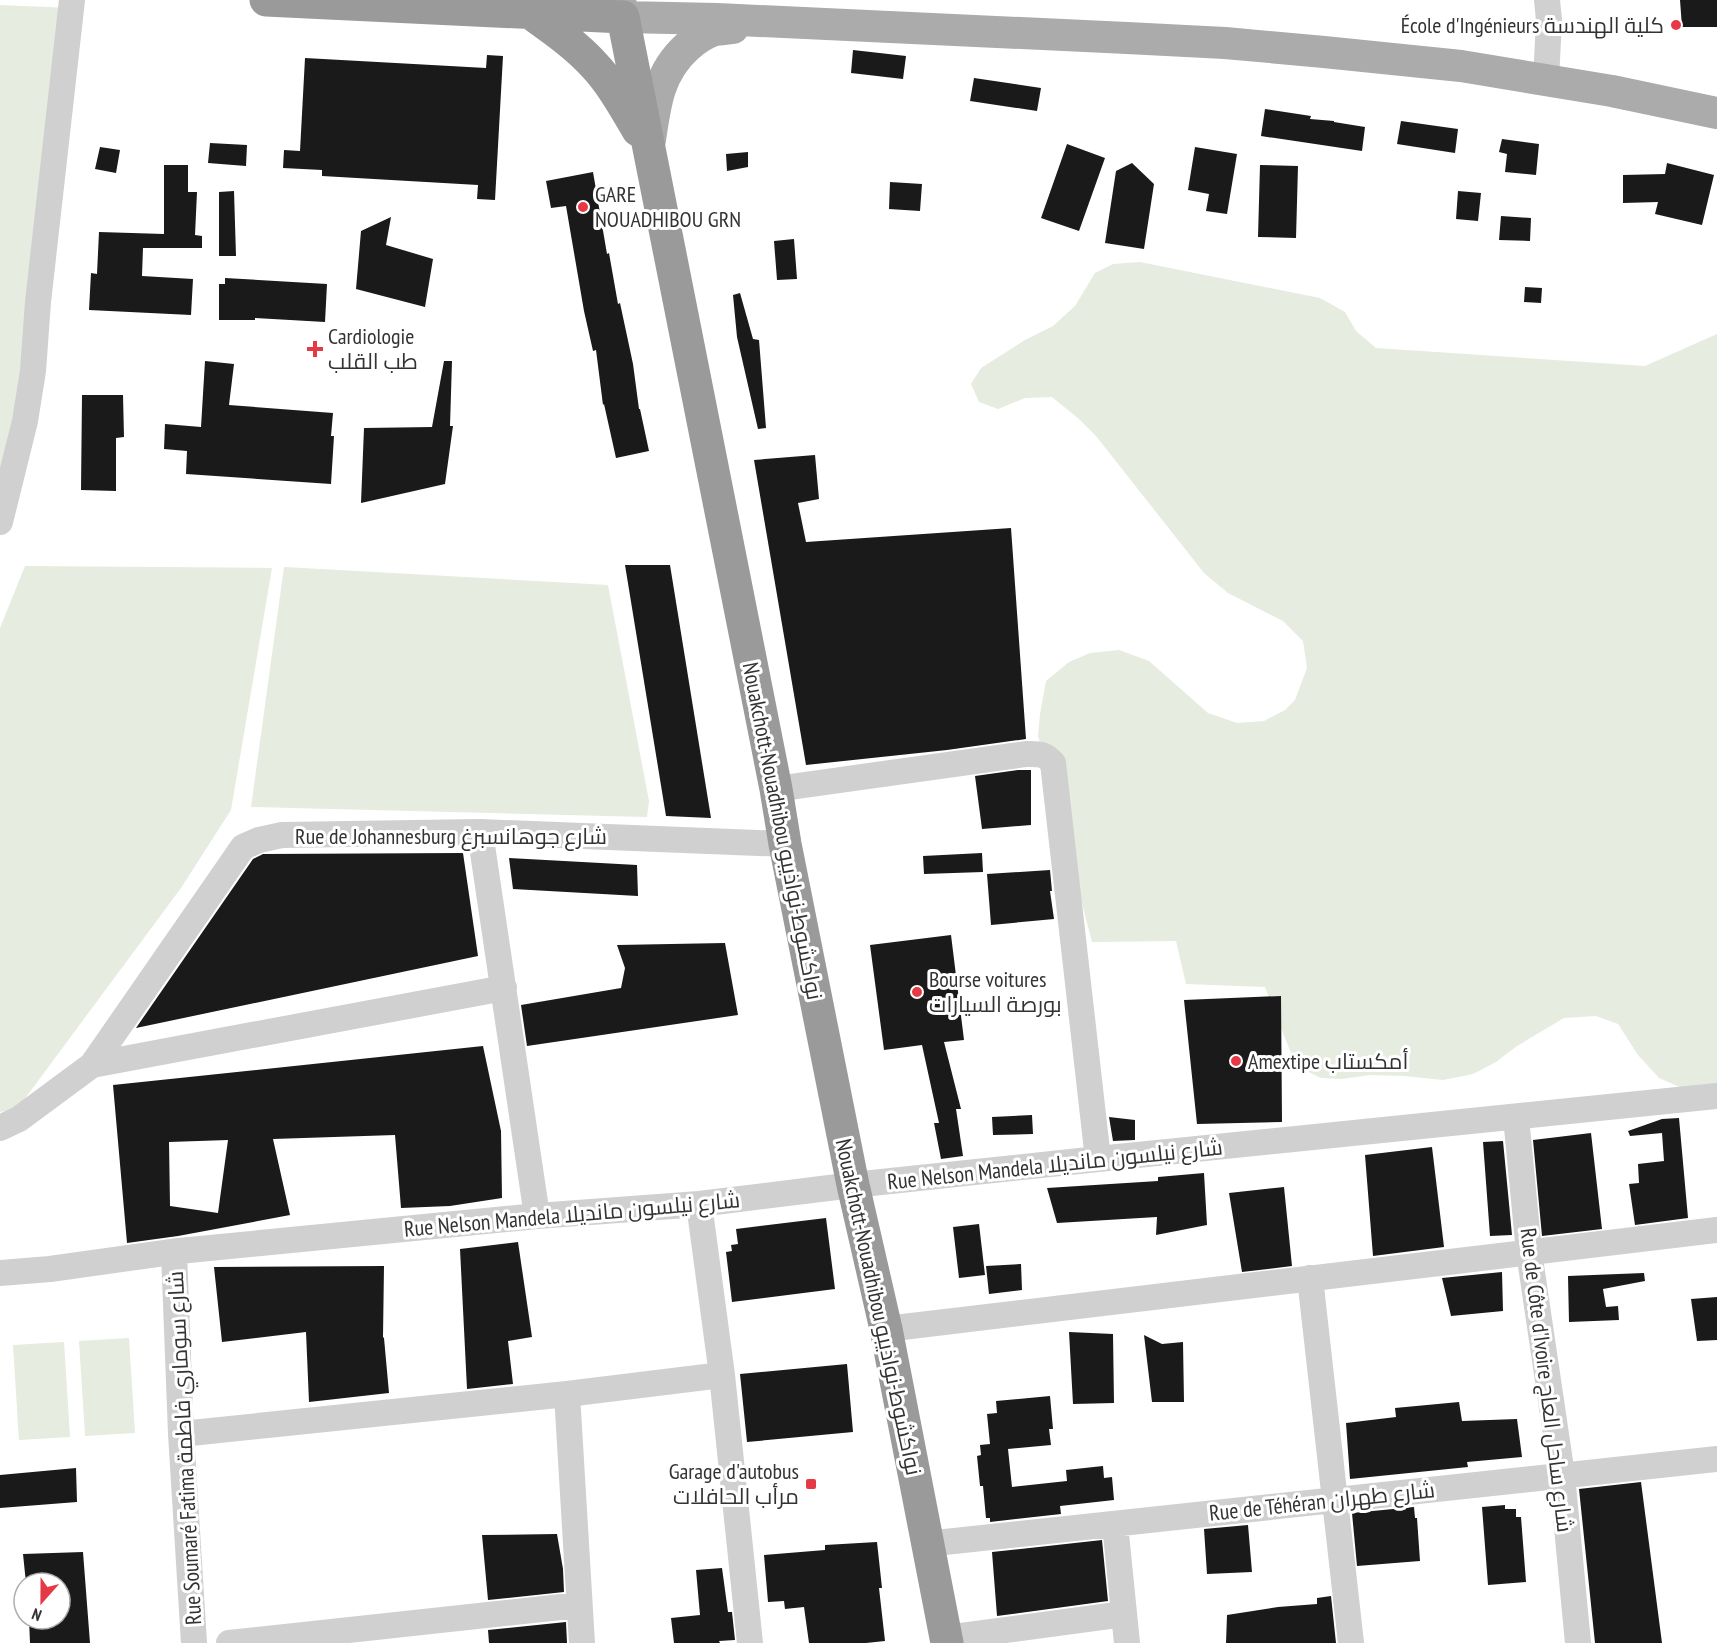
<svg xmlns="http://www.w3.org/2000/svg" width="1717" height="1643" font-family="'PT Sans Narrow',Cairo,sans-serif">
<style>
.green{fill:#e6ecdf}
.building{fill:#1a1a1a;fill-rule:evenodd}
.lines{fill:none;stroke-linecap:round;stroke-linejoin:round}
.minor{stroke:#d0d0d0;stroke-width:26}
.major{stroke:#ababab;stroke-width:32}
.highway{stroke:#9a9a9a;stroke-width:33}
.poi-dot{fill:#e63946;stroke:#fff;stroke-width:2}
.labels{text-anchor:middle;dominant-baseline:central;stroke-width:6;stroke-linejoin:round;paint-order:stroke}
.poi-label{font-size:22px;fill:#333;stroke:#fff;text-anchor:start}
.street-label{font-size:22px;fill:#333;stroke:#fff}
</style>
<rect width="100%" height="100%" fill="#fff"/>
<path class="green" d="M0 5 70 8 69 140 0 502Z
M1140 262 1320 298 1345 312 1356 331 1376 348 1645 366 1717 334V1091H1689L1659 1078 1638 1055 1618 1024 1596 1016 1564 1018 1517 1046 1496 1062 1473 1074 1443 1080 1404 1076 1370 1075 1342 1079 1321 1078 1296 1066 1265 987 1186 984 1176 941 1092 942 1038 736 1040 714 1046 681 1069 662 1090 653 1119 650 1149 661 1208 713 1237 723 1264 721 1285 710 1295 700 1307 668 1303 641 1283 621 1228 593 1204 573 1096 436 1079 419 1052 397 1025 398 998 409 979 402 971 384 981 368 1025 340 1053 326 1075 306 1095 273 1113 264Z
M25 566 272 568 231 810 181 888 18 1108 0 1112V628Z
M284 567 608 585 649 801 647 817 251 807Z
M129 1338 135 1433 85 1436 79 1341Z
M64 1342 70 1437 19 1440 13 1345Z"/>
<path class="building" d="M1680 0H1717V27H1682Z
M853 50 906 56 903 79 851 73Z
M487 55 503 56 495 200 477 199 478 185 322 176V170L283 168 284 150 300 151 305 58 486 68Z
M974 78 1041 88 1037 111 970 101Z
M1265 109 1311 116 1310 119 1334 121V122L1365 127 1362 151 1261 136Z
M1401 121 1458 129 1455 153 1397 144Z
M1502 139 1539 144 1536 175 1505 172 1507 154 1499 152Z
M210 143 247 145 246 166 208 163Z
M1067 144 1105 158 1079 231 1041 218Z
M100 147 120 150 116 173 95 169Z
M1195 147 1237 154 1227 214 1206 211 1209 194 1188 190Z
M748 152V167L727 171 726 154Z
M1132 163 1154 184 1144 249 1105 243 1116 171Z
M1667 163 1714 175 1702 225 1655 214 1658 202 1623 203V175L1665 174Z
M164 165H188V192H197L195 235 202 236V248H143L142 276 193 279 191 315 89 310 91 273 97 274 99 232 164 234Z
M1260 165 1298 166 1296 238 1258 237Z
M593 172 607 254 609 253 618 304 620 303 633 364 639 409H640L649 451 616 458 604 404 603 405 596 350 593 351 584 311 566 206 551 208 546 181Z
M890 182 922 184 920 211 889 209Z
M234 191 236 256H219V192Z
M1458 191 1481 193 1478 221 1456 219Z
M1501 216 1531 218 1530 241 1499 240Z
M391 217 386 245 433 259 425 307 356 289 361 231Z
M794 239 797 279 777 280 774 241Z
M225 278 327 284 325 322 255 318V320H219V284H225Z
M1525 287 1542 288 1541 303 1524 302Z
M740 293 753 339 759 340 766 428 758 429 737 337 733 295Z
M205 361 234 364 229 405 333 413 331 436H334L331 484 186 474 187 451 164 449 165 424 201 427Z
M444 361H452L450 426H453L445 484 361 503 364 428 432 427Z
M82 395H123L124 437 116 438V491L81 490Z
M815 455 819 499 798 503 806 542 1011 528 1026 739 947 750 806 765 754 460Z
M625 565H670L711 818 666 816Z
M1018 770H1031V825L982 829 975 776Z
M463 853 478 956 136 1028 253 859 263 854Z
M982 853 983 872 924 874 923 856Z
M509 858 637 865 638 896 513 889Z
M1050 870 1052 891H1050L1054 919 991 925 987 874Z
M951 935 964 1040 944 1042 961 1109H956L963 1156 941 1159 934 1123H939L922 1045 884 1050 870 945Z
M725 943 738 1015 527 1046 521 1005 621 988 625 968 617 945Z
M1281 996 1282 1122 1197 1124 1184 1000Z
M483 1046 501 1131 502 1198 450 1206 401 1208 395 1135 273 1139 290 1215 178 1236 127 1243 113 1085ZM228 1140 218 1213 170 1206 169 1142Z
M1032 1115 1033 1134 993 1135 992 1117Z
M1109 1117 1135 1120V1140L1113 1141Z
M1679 1118 1688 1218 1635 1225 1629 1184 1639 1183 1638 1164 1664 1161 1662 1133 1630 1136 1628 1131 1662 1119Z
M1591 1133 1602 1229 1542 1236 1533 1140Z
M1503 1141 1512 1235 1490 1236 1483 1142Z
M1432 1147 1444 1247 1373 1256 1365 1155Z
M1204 1173 1207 1225 1156 1235 1157 1217 1057 1223 1047 1188 1158 1181V1177Z
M1284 1187 1292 1266 1242 1272 1229 1193Z
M826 1218 835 1289 732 1302 726 1252 732 1251 731 1245 738 1244 736 1229Z
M979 1224 985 1275 959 1278 953 1227Z
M518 1242 532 1337 508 1341 513 1384 467 1389 460 1249Z
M1021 1264 1022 1290 989 1294 986 1266Z
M384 1266 383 1337 384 1338 389 1393 309 1402 306 1332 222 1342 214 1267Z
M1502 1272 1503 1311 1451 1316 1442 1278Z
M1644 1273 1645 1281 1603 1289 1606 1307 1618 1306 1619 1320 1569 1322 1568 1276Z
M1717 1297V1340L1697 1341 1691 1299Z
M1069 1332 1113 1334 1114 1403 1073 1404Z
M1144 1335 1162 1344 1183 1342 1184 1402H1152Z
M847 1364 853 1432 747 1442 740 1374Z
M1050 1396 1053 1429H1049L1051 1445 1008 1449 1012 1487 1067 1481 1066 1470 1103 1466 1104 1478 1112 1477 1114 1500 1060 1506 1061 1514 990 1522V1518H986L983 1486H980L977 1456 981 1455 980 1445 990 1444 987 1414 997 1413 996 1401Z
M1459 1402 1462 1421 1517 1419 1522 1457 1467 1462 1468 1467 1350 1479 1346 1423 1396 1417 1395 1408Z
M76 1468 77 1502 0 1508V1475Z
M1641 1482 1662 1643H1595L1579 1489Z
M1505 1505V1509H1516V1517H1521L1526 1582 1488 1585 1482 1507Z
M1414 1507 1415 1518H1417L1420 1561 1357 1566 1352 1513Z
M1248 1525 1252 1572 1207 1574 1204 1529Z
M557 1534 563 1569 564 1592 488 1600 482 1535Z
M1102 1540 1108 1601 997 1616 992 1552Z
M877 1542 882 1588H879L885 1641 866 1643H809L804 1607 785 1609 784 1601 768 1602 764 1555 825 1550V1545Z
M83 1552 90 1643H30L29 1619H60V1583H26L23 1554Z
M722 1568 728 1612H732L735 1640 719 1641 720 1643H674L671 1618 700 1615 696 1570Z
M1331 1596 1336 1643H1226L1227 1615 1278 1607 1317 1604V1598Z
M566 1622 567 1643H489L488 1630Z"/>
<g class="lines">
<path class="minor" d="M1546 80 1549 20 1547 0
M0 522 25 421 33 371 38 302 72 0
M776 789 1026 754C1039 754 1044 753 1053 763L1098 1159
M480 832 537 1216
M92 1065 504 988
M1516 1117 1529 1252 1562 1475 1578 1643
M0 1128 19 1119 92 1065 243 847 259 840 282 835 480 832 785 844
M699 1204 722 1375 750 1643
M174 1252 181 1434 194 1643
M0 1273 50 1269 179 1251 537 1216 699 1204 853 1185 1098 1159 1717 1096
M1310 1278 1351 1643
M886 1329 1717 1230
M567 1394 582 1643
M181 1434 567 1394 722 1375
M1115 1524 1127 1643
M926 1544 1717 1459
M946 1638 1124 1614
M229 1643 579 1605"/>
<path class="major" d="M620 0 623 17 717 19 1127 38 1225 43 1324 52 1461 66 1612 91 1717 113
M650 140C655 104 659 72 687 47 695 40 705 33 715 30 721 29 727 29 733 28"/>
<path class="highway" d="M266 0 623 17 776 789 785 844 853 1185 886 1329 947 1643
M529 12C551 28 575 44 594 65 612 84 625 108 638 130"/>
</g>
<g class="poi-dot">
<circle cx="1676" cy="25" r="6"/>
<circle cx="583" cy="207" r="6"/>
<path d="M312 340h6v6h6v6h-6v6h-6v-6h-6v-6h6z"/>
<circle cx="917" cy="992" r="6"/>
<circle cx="1236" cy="1061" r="6"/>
<rect x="805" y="1478" width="12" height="12" rx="3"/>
</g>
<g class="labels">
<g class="poi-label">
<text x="1664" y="25" text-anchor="end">École d'Ingénieurs كلية الهندسة</text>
<text x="595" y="194">GARE<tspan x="595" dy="25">NOUADHIBOU GRN</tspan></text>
<text x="328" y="336">Cardiologie<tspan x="328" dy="25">طب القلب</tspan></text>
<text x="929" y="979">Bourse voitures<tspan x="929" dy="25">بورصة السيارات</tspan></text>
<text x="1248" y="1061">Amextipe أمكستاب</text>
<text x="799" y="1471" text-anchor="end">Garage d'autobus<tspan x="799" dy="25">مرأب الحافلات</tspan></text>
</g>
<g class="street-label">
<text transform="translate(783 831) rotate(79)">Nouakchott-Nouadhibou نواكشوط-نواذيبو</text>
<text x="451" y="836">Rue de Johannesburg شارع جوهانسبرغ</text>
<text transform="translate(1055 1164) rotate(-6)">Rue Nelson Mandela شارع نيلسون مانديلا</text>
<text transform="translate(572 1214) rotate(-5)">Rue Nelson Mandela شارع نيلسون مانديلا</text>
<text transform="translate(879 1307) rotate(78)">Nouakchott-Nouadhibou نواكشوط-نواذيبو</text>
<text transform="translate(1547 1380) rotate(83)">Rue de Côte d'Ivoire شارع ساحل العاج</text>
<text transform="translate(184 1448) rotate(-93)">Rue Soumaré Fatima شارع سوماري فاطمة</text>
<text transform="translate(1322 1501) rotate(-6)">Rue de Téhéran شارع طهران</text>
</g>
</g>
<g transform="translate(42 1601) rotate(201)"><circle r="28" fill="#ffffff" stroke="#adadad" stroke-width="1.5"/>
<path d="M0-4.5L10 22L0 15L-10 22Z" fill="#e63946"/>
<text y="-9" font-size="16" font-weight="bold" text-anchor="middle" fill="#333333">N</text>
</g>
</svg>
